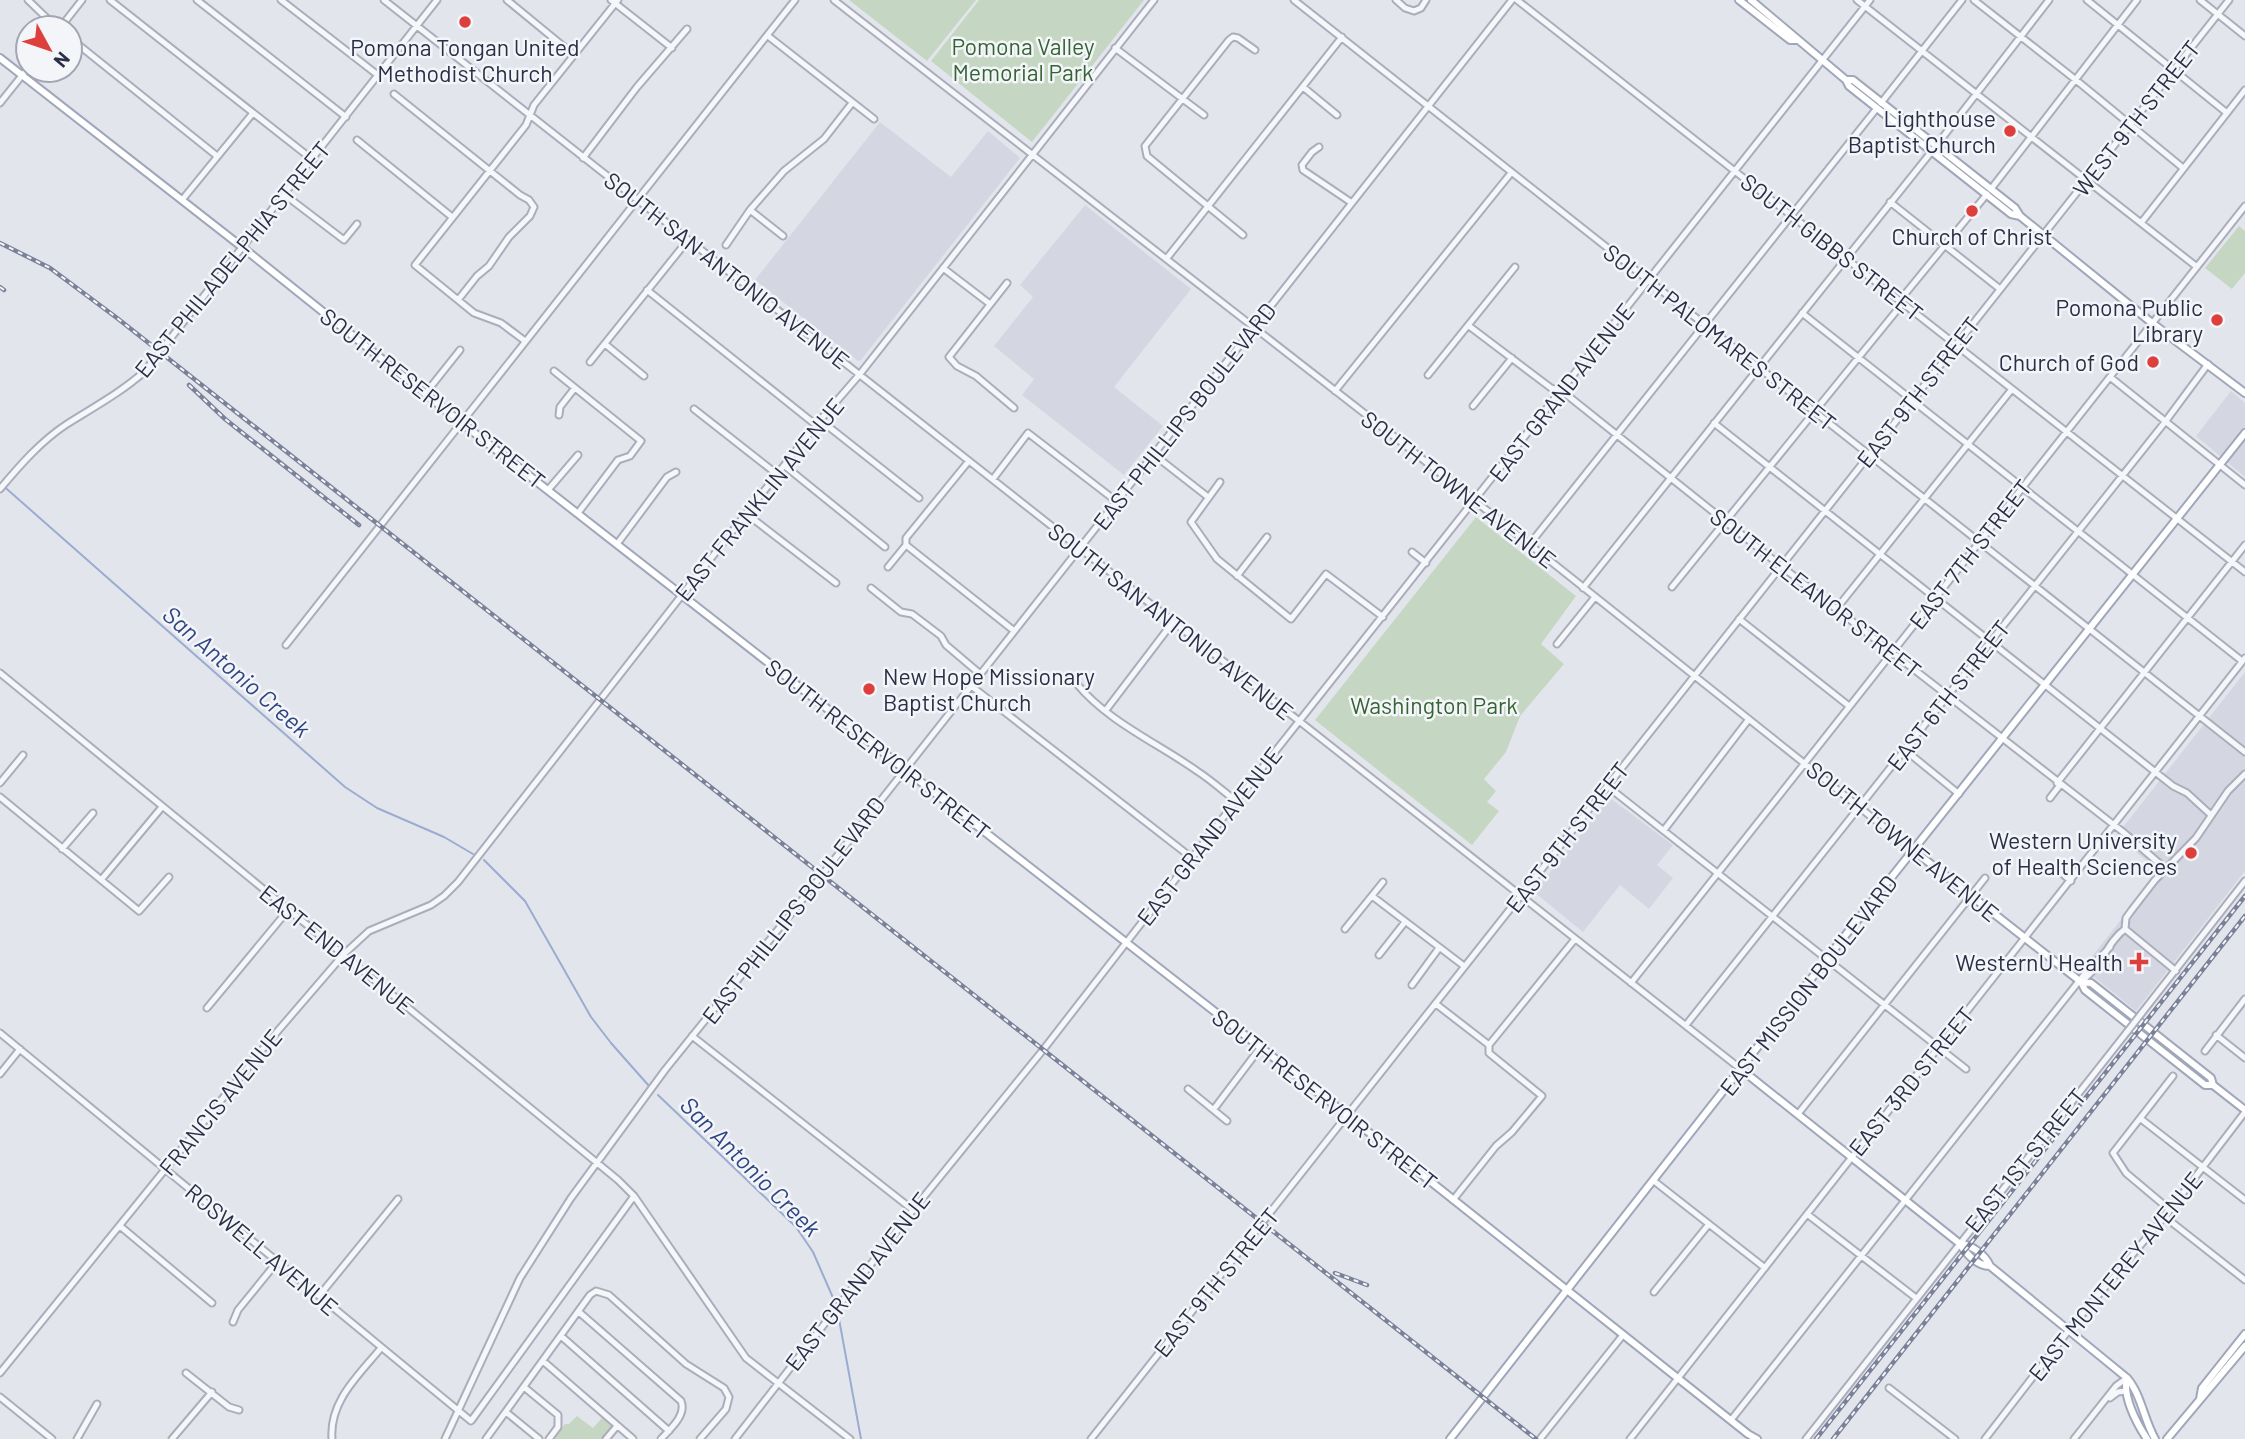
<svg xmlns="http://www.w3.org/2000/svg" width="2245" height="1439" font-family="Barlow,sans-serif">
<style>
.built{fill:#d4d7e2}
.green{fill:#c5d7c3}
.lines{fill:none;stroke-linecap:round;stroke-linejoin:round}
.stream{stroke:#9bacd0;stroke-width:2}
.minor-casing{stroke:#abaeba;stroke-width:9}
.major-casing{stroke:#a1a7ba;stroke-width:10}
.minor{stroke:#f6f7fa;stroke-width:5}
.major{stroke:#fff;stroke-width:6}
.rail-casing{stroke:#7a8198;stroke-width:4.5}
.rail{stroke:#f3f5f9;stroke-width:2;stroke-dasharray:5;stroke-linecap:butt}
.minor-bridge-casing{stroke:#abaeba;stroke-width:9;stroke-linecap:butt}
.minor-bridge{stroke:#f6f7fa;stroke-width:5}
.poi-dot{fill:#dd3f3d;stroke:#f3f5f9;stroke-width:2.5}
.labels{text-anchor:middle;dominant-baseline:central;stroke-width:5;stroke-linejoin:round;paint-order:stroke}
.park-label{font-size:23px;fill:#356434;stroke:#f3f5f9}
.poi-label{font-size:23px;fill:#292f47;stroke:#f3f5f9;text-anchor:end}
.street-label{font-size:23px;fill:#292f47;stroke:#f3f5f9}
.water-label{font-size:24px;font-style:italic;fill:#2e4580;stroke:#f3f5f9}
</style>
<rect width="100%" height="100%" fill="#e3e5ec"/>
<path class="built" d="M880 122 951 177 988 131 1020 158 861 360 858 361 755 280Z
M1085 205 1191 289 1114 387 1163 426 1124 475 1022 395 1034 379 994 346 1033 297 1020 285Z
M2231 391 2245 403V477L2196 436Z
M2245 672V871L2136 1011 2083 968 2159 871 2116 836Z
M1610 798 1673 845 1657 865 1673 878 1649 909 1620 885 1583 932 1534 892Z"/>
<path class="green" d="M849 0H976L927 61Z
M979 0H1144L1032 142 931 61Z
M2239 226 2245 231V273L2232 289 2205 268Z
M1476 517 1576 596 1541 644 1564 664 1520 716 1506 752 1484 779 1496 791 1487 802 1499 811 1472 845 1315 720Z
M577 1416 593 1428 602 1418 613 1427 603 1439H554L565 1424H569Z"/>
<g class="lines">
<path class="stream" d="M0 483 345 787 377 808 444 837 473 854
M484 860 525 901 591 1017 611 1043 649 1086
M658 1095 796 1227 813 1252 834 1300
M839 1319 861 1439"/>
<defs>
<path id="minor" d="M28 0 57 28
M110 0 313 160
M197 0 346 117
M281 0 379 76
M384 0 1742 1070
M507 0 574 55
M611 0 672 48
M834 0 1396 438 1913 850
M1294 0 2245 752
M1396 0 1405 8 1414 11 1421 8 1426 0
M1517 0 2245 572
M1857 0 2197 267
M1974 0 2076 80 2183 168
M2087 0 2227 113
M2200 0 2245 36
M60 28 82 0
M768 36 874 119
M70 38 217 156
M1115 48 1204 115
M1303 87 1337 115
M394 94 520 195 529 200 534 207 530 216 509 237 489 266 477 276 458 300
M0 103 28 68
M1881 103 1962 0
M357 140 452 217
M1319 147 1312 152 1302 165 1303 170 1352 203
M583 158 637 87 687 29
M1991 189 2137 0
M285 195 344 240 357 224
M182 200 253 113
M1890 202 2000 289
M750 210 783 236
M2141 223 2245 90
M1243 235 1147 156 1145 146 1229 40 1233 37 1238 38 1255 50
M726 245 750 210 784 171 824 139 852 103
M1167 258 1342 37
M943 268 990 304
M1007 283 949 357 957 366 976 376 1014 408
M647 290 816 425 829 427 919 498
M1802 313 2242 661
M1469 326 1551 388 1562 391 1781 566 2123 832 2160 864
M525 341 501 323 474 313 415 265 526 125 534 105 618 0
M605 344 644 376
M590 362 688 240
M554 371 641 441 630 456 618 460 578 513
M1428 375 1515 267
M2110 377 2245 485
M1335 391 1511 173
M425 394 460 350
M1473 406 1512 358
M694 409 778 475
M559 415 560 407 574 389
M1714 423 2173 786 2187 793 2211 815
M1153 454 1208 497
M785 466 885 547
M993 479 1028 433 1116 501
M1220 482 1191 522 1217 559 1291 619 1326 574 1383 617
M0 489C20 465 41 441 67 424 94 407 120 393 144 372L437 0
M548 490 578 455
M748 515 836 583
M617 544 667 477 676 472
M906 545 1013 630
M1529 545 1877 108
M1412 552 1426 563
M888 567 906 545V538L968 462
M1237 576 1267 537
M1672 587 1902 304 1905 294 1987 194
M871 588 901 612 912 614 941 636 946 645 979 673
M1583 588 1936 146 2049 0
M1837 608 2012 389
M1739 619 1849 706
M1557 644 1595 597
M286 645 795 0
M0 673 618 1180 634 1196 746 1358 850 1439
M1077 684C1107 721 1159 744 1197 771 1211 780 1223 791 1236 801
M970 685 1192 858
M1106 710 1173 622
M1905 750 1959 794
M0 783 23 755
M2057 783 2245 545
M1607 786 1966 1069
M0 797 139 911 169 877
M2050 798 2060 785
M1664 830 1749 719
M62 849 93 813
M2057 869 2071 881
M101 880 162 807
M1372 896 1464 966
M1345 929 1383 882
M2125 929 2126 918 2131 911 2155 880 2196 838 2228 791 2245 774
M2125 929 2176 971
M1379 955 1405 922
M2083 980C2102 966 2107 942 2125 929
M1631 983 2245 206
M1412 985 1439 948
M1436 1004 1489 1045V1053L1542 1096 1512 1132 1496 1146 1453 1200
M207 1008 289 909
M2141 1014 2245 881
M1686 1025 2165 422 2208 364
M0 1033 471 1421 634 1196
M2216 1035 2245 1058
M692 1036 913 1210
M1489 1045 1575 939
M2205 1051 2245 999
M0 1074 20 1049
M1188 1089 1227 1121
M1214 1109 1260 1048
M1798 1114 1985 878
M2141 1119 2245 1200
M1654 1181 1765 1268
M2170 1210 2126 1173 2113 1153 2173 1076
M1807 1214 1916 1298
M2165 1217 2245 1280
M120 1226 212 1303
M1654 1292 1709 1224
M319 1296 398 1199
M579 1312 681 1401C687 1415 670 1429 661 1439
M233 1322 238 1310 277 1262
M561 1336 669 1431
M543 1361 633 1439
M0 1373 270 1040 344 954 369 931 431 905 444 896 458 882 682 595 816 425 860 374 1154 0
M186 1373 229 1407 239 1410
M524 1387 558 1415V1427L549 1439
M1889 1388 1955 1439
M0 1397 52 1439
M2110 1398 2118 1392 2126 1391
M506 1412 539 1439
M1731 1420 2087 971 2110 947
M77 1439 97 1404
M172 1439 212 1392
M332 1439C329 1401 359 1375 381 1348
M445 1439 520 1278 571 1198 665 1070 822 875 1512 0
M486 1439 590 1295 596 1291 609 1295 686 1364 724 1388 729 1397 726 1409 700 1439
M606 1439 617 1426
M735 1439 913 1210 1043 1050 1236 801 1870 0
M1091 1439 2229 0
M1540 1439 1623 1335
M1630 1439 2245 658
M1806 1439 2127 1032
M1985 1439 2069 1330 2170 1210 2245 1112
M2074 1439 2116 1386 2127 1378"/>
<path id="major" d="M1739 0 1790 40H1796
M1751 0 1846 80 1849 86 2011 214 2020 216 2152 323 2245 393
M0 58 242 247 463 424 1347 1115 1748 1434 1757 1439
M1846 80H1853L2015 208 2020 216
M1913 850 2081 982 2085 990 2205 1085H2213L2245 1110
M2081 982 2091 983 2211 1078 2213 1085
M1742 1070 1959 1243C1966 1253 1976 1266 1990 1266
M1959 1243C1971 1245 1985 1254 1990 1266L2127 1378C2141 1394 2144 1420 2155 1439
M2127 1378C2122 1396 2137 1424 2147 1439
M2200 1399 2202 1388 2245 1334
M1450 1439 1840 942 2245 433
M2167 1439 2245 1346"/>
</defs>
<use href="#minor" class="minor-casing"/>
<use href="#major" class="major-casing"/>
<use href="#minor" class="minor"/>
<use href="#major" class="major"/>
<defs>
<path id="rail" d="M0 243 50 268 117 318 1536 1439
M0 287 4 290
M189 385 225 419 359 525
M1335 1273 1367 1285
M1816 1439 2245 896
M1833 1439 2245 916"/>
</defs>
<use href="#rail" class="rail-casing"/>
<use href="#rail" class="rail"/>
<defs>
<path id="minor-bridge" d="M2127 1032 2141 1014"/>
</defs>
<use href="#minor-bridge" class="minor-bridge-casing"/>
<use href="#minor-bridge" class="minor-bridge"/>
</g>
<g class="poi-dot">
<circle cx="465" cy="22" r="7"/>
<circle cx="2010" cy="131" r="7"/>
<circle cx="1972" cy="211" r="7"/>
<circle cx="2217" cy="320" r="7"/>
<circle cx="2153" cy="362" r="7"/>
<circle cx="869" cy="689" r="7"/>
<circle cx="2191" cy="853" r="7"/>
<path d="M2135.5 951.5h7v7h7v7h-7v7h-7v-7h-7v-7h7z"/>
</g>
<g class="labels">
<g class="park-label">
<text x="1023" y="46">Pomona Valley<tspan x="1023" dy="26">Memorial Park</tspan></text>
<text x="1434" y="705">Washington Park</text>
</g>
<g class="poi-label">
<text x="465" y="47" text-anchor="middle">Pomona Tongan United<tspan x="465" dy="26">Methodist Church</tspan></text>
<text x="1996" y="118">Lighthouse<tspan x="1996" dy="26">Baptist Church</tspan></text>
<text x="1972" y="236" text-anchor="middle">Church of Christ</text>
<text x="2203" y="307">Pomona Public<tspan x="2203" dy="26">Library</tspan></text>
<text x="2139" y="362">Church of God</text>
<text x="883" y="676" text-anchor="start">New Hope Missionary<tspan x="883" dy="26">Baptist Church</tspan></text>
<text x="2177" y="840">Western University<tspan x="2177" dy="26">of Health Sciences</tspan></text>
<text x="2123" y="962">WesternU Health</text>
</g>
<g class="street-label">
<text transform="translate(2136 118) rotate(-52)">WEST 9TH STREET</text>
<text transform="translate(1832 247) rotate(38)">SOUTH GIBBS STREET</text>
<text transform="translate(232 259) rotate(-51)">EAST PHILADELPHIA STREET</text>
<text transform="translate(727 270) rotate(38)">SOUTH SAN ANTONIO AVENUE</text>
<text transform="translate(1720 337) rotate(38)">SOUTH PALOMARES STREET</text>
<text transform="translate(1561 392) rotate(-52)">EAST GRAND AVENUE</text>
<text transform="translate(1918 392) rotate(-52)">EAST 9TH STREET</text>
<text transform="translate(433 398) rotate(38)">SOUTH RESERVOIR STREET</text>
<text transform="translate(1184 416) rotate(-52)">EAST PHILLIPS BOULEVARD</text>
<text transform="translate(1459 489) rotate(38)">SOUTH TOWNE AVENUE</text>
<text transform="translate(759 499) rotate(-51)">EAST FRANKLIN AVENUE</text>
<text transform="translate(1970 554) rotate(-52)">EAST 7TH STREET</text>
<text transform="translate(1816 593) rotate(38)">SOUTH ELEANOR STREET</text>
<text transform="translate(1171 621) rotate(38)">SOUTH SAN ANTONIO AVENUE</text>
<text transform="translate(1948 695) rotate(-52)">EAST 6TH STREET</text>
<text transform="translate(878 749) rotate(38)">SOUTH RESERVOIR STREET</text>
<text transform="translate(1209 836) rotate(-52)">EAST GRAND AVENUE</text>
<text transform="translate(1567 837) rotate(-52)">EAST 9TH STREET</text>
<text transform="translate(1903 841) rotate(39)">SOUTH TOWNE AVENUE</text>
<text transform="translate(793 910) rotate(-52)">EAST PHILLIPS BOULEVARD</text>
<text transform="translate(337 949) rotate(39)">EAST END AVENUE</text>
<text transform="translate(1808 985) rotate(-52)">EAST MISSION BOULEVARD</text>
<text transform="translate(1911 1081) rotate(-51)">EAST 3RD STREET</text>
<text transform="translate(1325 1099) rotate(38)">SOUTH RESERVOIR STREET</text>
<text transform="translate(220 1102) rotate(-51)">FRANCIS AVENUE</text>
<text transform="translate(2025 1160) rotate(-51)">EAST 1ST STREET</text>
<text transform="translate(262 1249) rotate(40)">ROSWELL AVENUE</text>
<text transform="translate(2115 1276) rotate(-51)">EAST MONTEREY AVENUE</text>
<text transform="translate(857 1281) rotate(-52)">EAST GRAND AVENUE</text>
<text transform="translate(1216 1282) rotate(-51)">EAST 9TH STREET</text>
</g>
<g class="water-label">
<text transform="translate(237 671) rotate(41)">San Antonio Creek</text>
<text transform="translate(751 1166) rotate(45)">San Antonio Creek</text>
</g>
</g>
<g transform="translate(49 49) rotate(130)"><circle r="33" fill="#f3f5f9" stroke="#a2a6b2" stroke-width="2"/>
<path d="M0-5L12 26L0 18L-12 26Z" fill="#dd3f3d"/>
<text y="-10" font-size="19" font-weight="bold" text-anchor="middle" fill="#292f47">N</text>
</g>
</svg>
